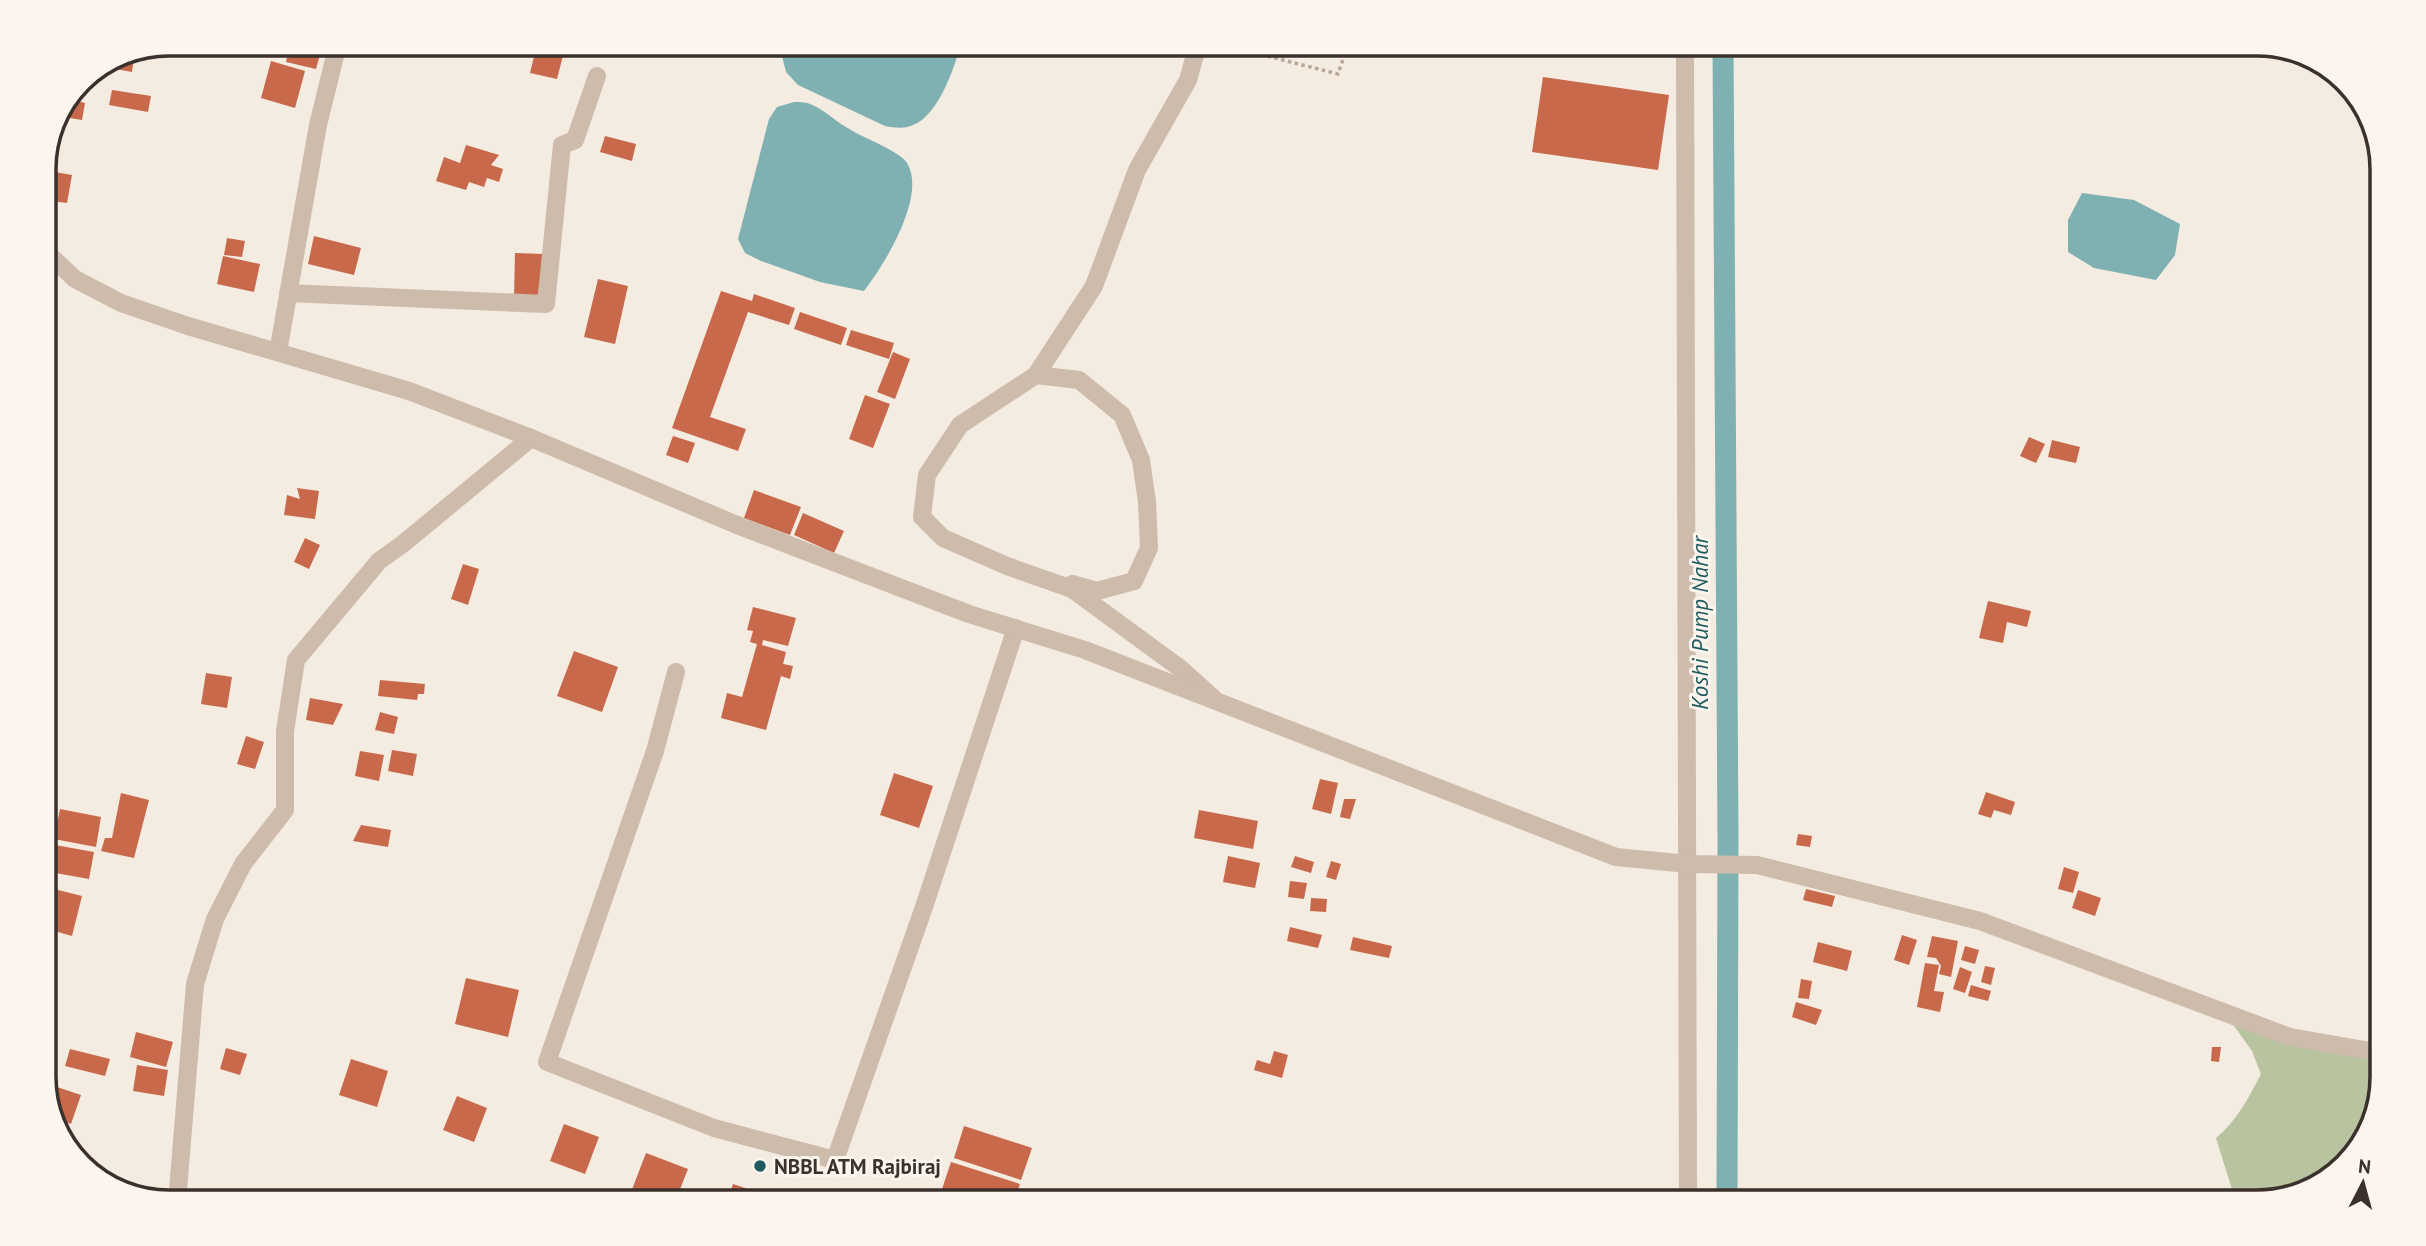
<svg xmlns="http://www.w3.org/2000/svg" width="2426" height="1246" font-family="'PT Sans',sans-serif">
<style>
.green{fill:#b8c4a0}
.water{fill:#7fb0b2}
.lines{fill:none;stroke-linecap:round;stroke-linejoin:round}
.canal{stroke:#7fb0b2;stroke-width:21}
.building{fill:#c8694b}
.path{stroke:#b9a596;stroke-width:3.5;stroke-dasharray:3.5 3.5;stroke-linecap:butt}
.minor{stroke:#cdbbac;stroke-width:18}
.tertiary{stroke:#cdbbac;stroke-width:18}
.poi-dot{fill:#1f5a5e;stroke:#fbf5ee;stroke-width:2.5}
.labels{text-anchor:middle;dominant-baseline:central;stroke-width:6;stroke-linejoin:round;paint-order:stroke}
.poi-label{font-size:21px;font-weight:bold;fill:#3b302b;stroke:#fbf5ee;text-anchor:start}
.water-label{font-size:23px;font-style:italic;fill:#1f5a5e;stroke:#fbf5ee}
.rim{fill:none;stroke:#3b302b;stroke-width:3.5}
</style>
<rect width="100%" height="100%" fill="#f4ebe1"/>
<path class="green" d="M2234 1026 2382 1060V1077L2369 1133 2320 1185 2257 1202H2236L2216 1138C2237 1121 2249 1097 2261 1074L2252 1051Z"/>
<path class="water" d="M779 44H961C954 68 939 115 913 125 904 129 895 128 885 126L798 85 786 72Z
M794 102C798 102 805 102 810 104 824 109 837 123 851 130 863 138 900 151 907 163 927 195 885 264 864 291L820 282 761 261 745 253 738 239 769 119 777 107Z
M2082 193 2134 200 2180 224 2175 255 2156 280 2094 268 2068 252V220Z"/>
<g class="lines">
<path class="canal" d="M1723 44 1728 839 1727 1202"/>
</g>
<path class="building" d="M290 44H323L316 69 286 62Z
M537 44H566L557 79 530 73Z
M135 50 132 72 110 68 111 60 122 53Z
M271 61 305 71 295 108 261 98Z
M1543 77 1669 95 1658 170 1532 152Z
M112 90 151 96 148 112 109 105Z
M72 100 85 103 82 120 64 117Z
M605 136 636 144 632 161 600 152Z
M466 145 499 155 491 165 503 169 499 182 487 178 484 187 469 182 466 190 436 181 444 157 460 163Z
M44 170 72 175 67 203 44 200Z
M314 236 361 248 354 275 308 264Z
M227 238 245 241 242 257 224 255Z
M515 253 544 254 543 298 514 297Z
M223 256 260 264 254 292 217 284Z
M598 279 628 286 615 344 584 337Z
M721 291 752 301 754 294 795 308 789 325 748 312 710 417 746 429 738 451 672 428Z
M800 312 847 328 841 345 794 329Z
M851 330 894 343 889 359 846 345Z
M893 352 910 359 895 399 877 392Z
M865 395 890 404 873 448 849 439Z
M673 436 695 443 688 463 666 455Z
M2029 437 2045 444 2036 463 2020 456Z
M2052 440 2080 447 2076 463 2048 457Z
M297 488 319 491 315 519 284 515 287 495 300 499Z
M754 490 801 507 790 535 744 518Z
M803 513 844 531 834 553 794 535Z
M305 538 320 545 309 569 294 562Z
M463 564 479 569 468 605 451 599Z
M1988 601 2031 611 2027 627 2007 622 2003 643 1979 638Z
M753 607 796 618 788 646 763 640 762 645 786 652 783 664 793 666 790 679 781 676 766 730 721 718 727 693 742 697 757 644 750 642 753 631 747 630Z
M574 651 618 667 602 712 557 696Z
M206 673 232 677 227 708 201 704Z
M380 680 425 684 424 694H418L417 700 378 696Z
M44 685 54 688 45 723H44Z
M310 698 343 704 333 725 306 720Z
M380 712 398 717 394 734 375 730Z
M246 736 264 742 255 769 237 764Z
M392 750 417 754 413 776 388 771Z
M360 751 384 755 379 781 355 776Z
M894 773 933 786 919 828 880 815Z
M1320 779 1338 783 1331 814 1312 809Z
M1986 792 2015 802 2011 815 1994 810 1991 818 1978 814Z
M121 793 149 800 134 858 101 851 105 838H112Z
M1344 799H1356L1350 819 1340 817Z
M60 809 101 817 96 847 54 839Z
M1199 810 1258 821 1253 849 1194 838Z
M361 825 391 830 388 847 353 841Z
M1798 834 1812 836 1810 847 1796 845Z
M55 845 94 852 89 879 50 872Z
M1228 856 1260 863 1255 888 1223 882Z
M1295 856 1314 862 1311 873 1291 867Z
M1331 861 1341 864 1336 880 1326 877Z
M2064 867 2079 872 2073 893 2058 889Z
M1290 881 1307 883 1304 899 1288 897Z
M50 888 82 896 72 936 44 928V911Z
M1806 889 1835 896 1832 907 1803 900Z
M2078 890 2101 898 2095 916 2072 908Z
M1311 898 1327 899 1326 912 1310 911Z
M1290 927 1322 935 1318 948 1287 941Z
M1902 935 1917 940 1909 965 1894 960Z
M1932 936 1958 941 1951 977 1939 974 1941 966 1936 958 1927 957Z
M1353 937 1392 946 1389 958 1350 950Z
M1818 942 1852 951 1847 971 1813 962Z
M1965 946 1979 950 1975 964 1961 960Z
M1925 963 1939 965 1934 991 1944 992 1940 1012 1917 1007Z
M1985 966 1995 968 1991 985 1981 982Z
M1960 967 1972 972 1965 993 1953 989Z
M466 978 519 990 508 1037 455 1024Z
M1801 979 1812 981 1809 999 1798 998Z
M1971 985 1991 991 1988 1001 1968 996Z
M1796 1002 1822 1010 1816 1025 1792 1017Z
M136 1032 173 1042 166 1067 130 1057Z
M2212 1047H2221L2219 1062 2211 1061Z
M226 1048 247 1054 240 1075 220 1069Z
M70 1049 110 1059 105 1076 65 1066Z
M1274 1051 1288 1055 1282 1078 1254 1070 1257 1060 1270 1064Z
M351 1059 388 1071 377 1107 339 1095Z
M137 1065 168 1070 164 1096 133 1091Z
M45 1083 81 1095 71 1124 55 1118 44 1086Z
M457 1096 487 1108 474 1142 443 1130Z
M564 1124 599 1137 585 1174 550 1161Z
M964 1126 1032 1148 1021 1180 954 1158Z
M646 1153 688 1169 675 1202H657L631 1192Z
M951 1162 1020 1184 1014 1202H974L941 1192Z
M733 1184 771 1197 769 1202H727Z"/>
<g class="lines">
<path class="path" d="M1220 44 1338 74 1348 44"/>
<path class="minor" d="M1198 44 1188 80 1137 170 1094 286 1036 375 960 425 927 475 922 517 943 538 1007 566 1072 589 1181 669 1214 699
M1685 44 1688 1202
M288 293 546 304 562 145 575 140 597 76
M278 352 318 125 338 44
M1036 375 1079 380 1122 415 1141 460 1147 502 1149 548 1134 581 1097 591 1072 584
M676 672 655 751 547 1062 714 1128 835 1160 924 907 1016 628
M131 1193 166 1199 167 1202
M177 1202 195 984 215 919 243 864 285 810V731L296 660 379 561 404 543 531 438"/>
<path class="tertiary" d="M44 250 75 279 121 303 188 326 409 391 531 438 737 525 969 614 1085 650 1616 857 1688 864 1757 865 1980 921 2290 1037 2382 1053"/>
</g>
<circle class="poi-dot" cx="760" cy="1166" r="7"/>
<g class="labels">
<g class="poi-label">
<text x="774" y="1166">NBBL ATM Rajbiraj</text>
</g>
<g class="water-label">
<text transform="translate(1699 623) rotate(-90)">Koshi Pump Nahar</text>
</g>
</g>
<path d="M0 0H2426V1246H0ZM169 56H2257A113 113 0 0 1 2370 169V1077A113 113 0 0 1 2257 1190H169A113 113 0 0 1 56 1077V169A113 113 0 0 1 169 56Z" fill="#fbf5ee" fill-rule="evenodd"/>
<path class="rim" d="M169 56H2257A113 113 0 0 1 2370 169V1077A113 113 0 0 1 2257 1190H169A113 113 0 0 1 56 1077V169A113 113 0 0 1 169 56Z"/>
<g transform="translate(2363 1183) rotate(6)" stroke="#fbf5ee" stroke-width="5" paint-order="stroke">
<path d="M0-5L12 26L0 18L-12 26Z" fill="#3b302b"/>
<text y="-10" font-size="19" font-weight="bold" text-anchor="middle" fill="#3b302b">N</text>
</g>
</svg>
